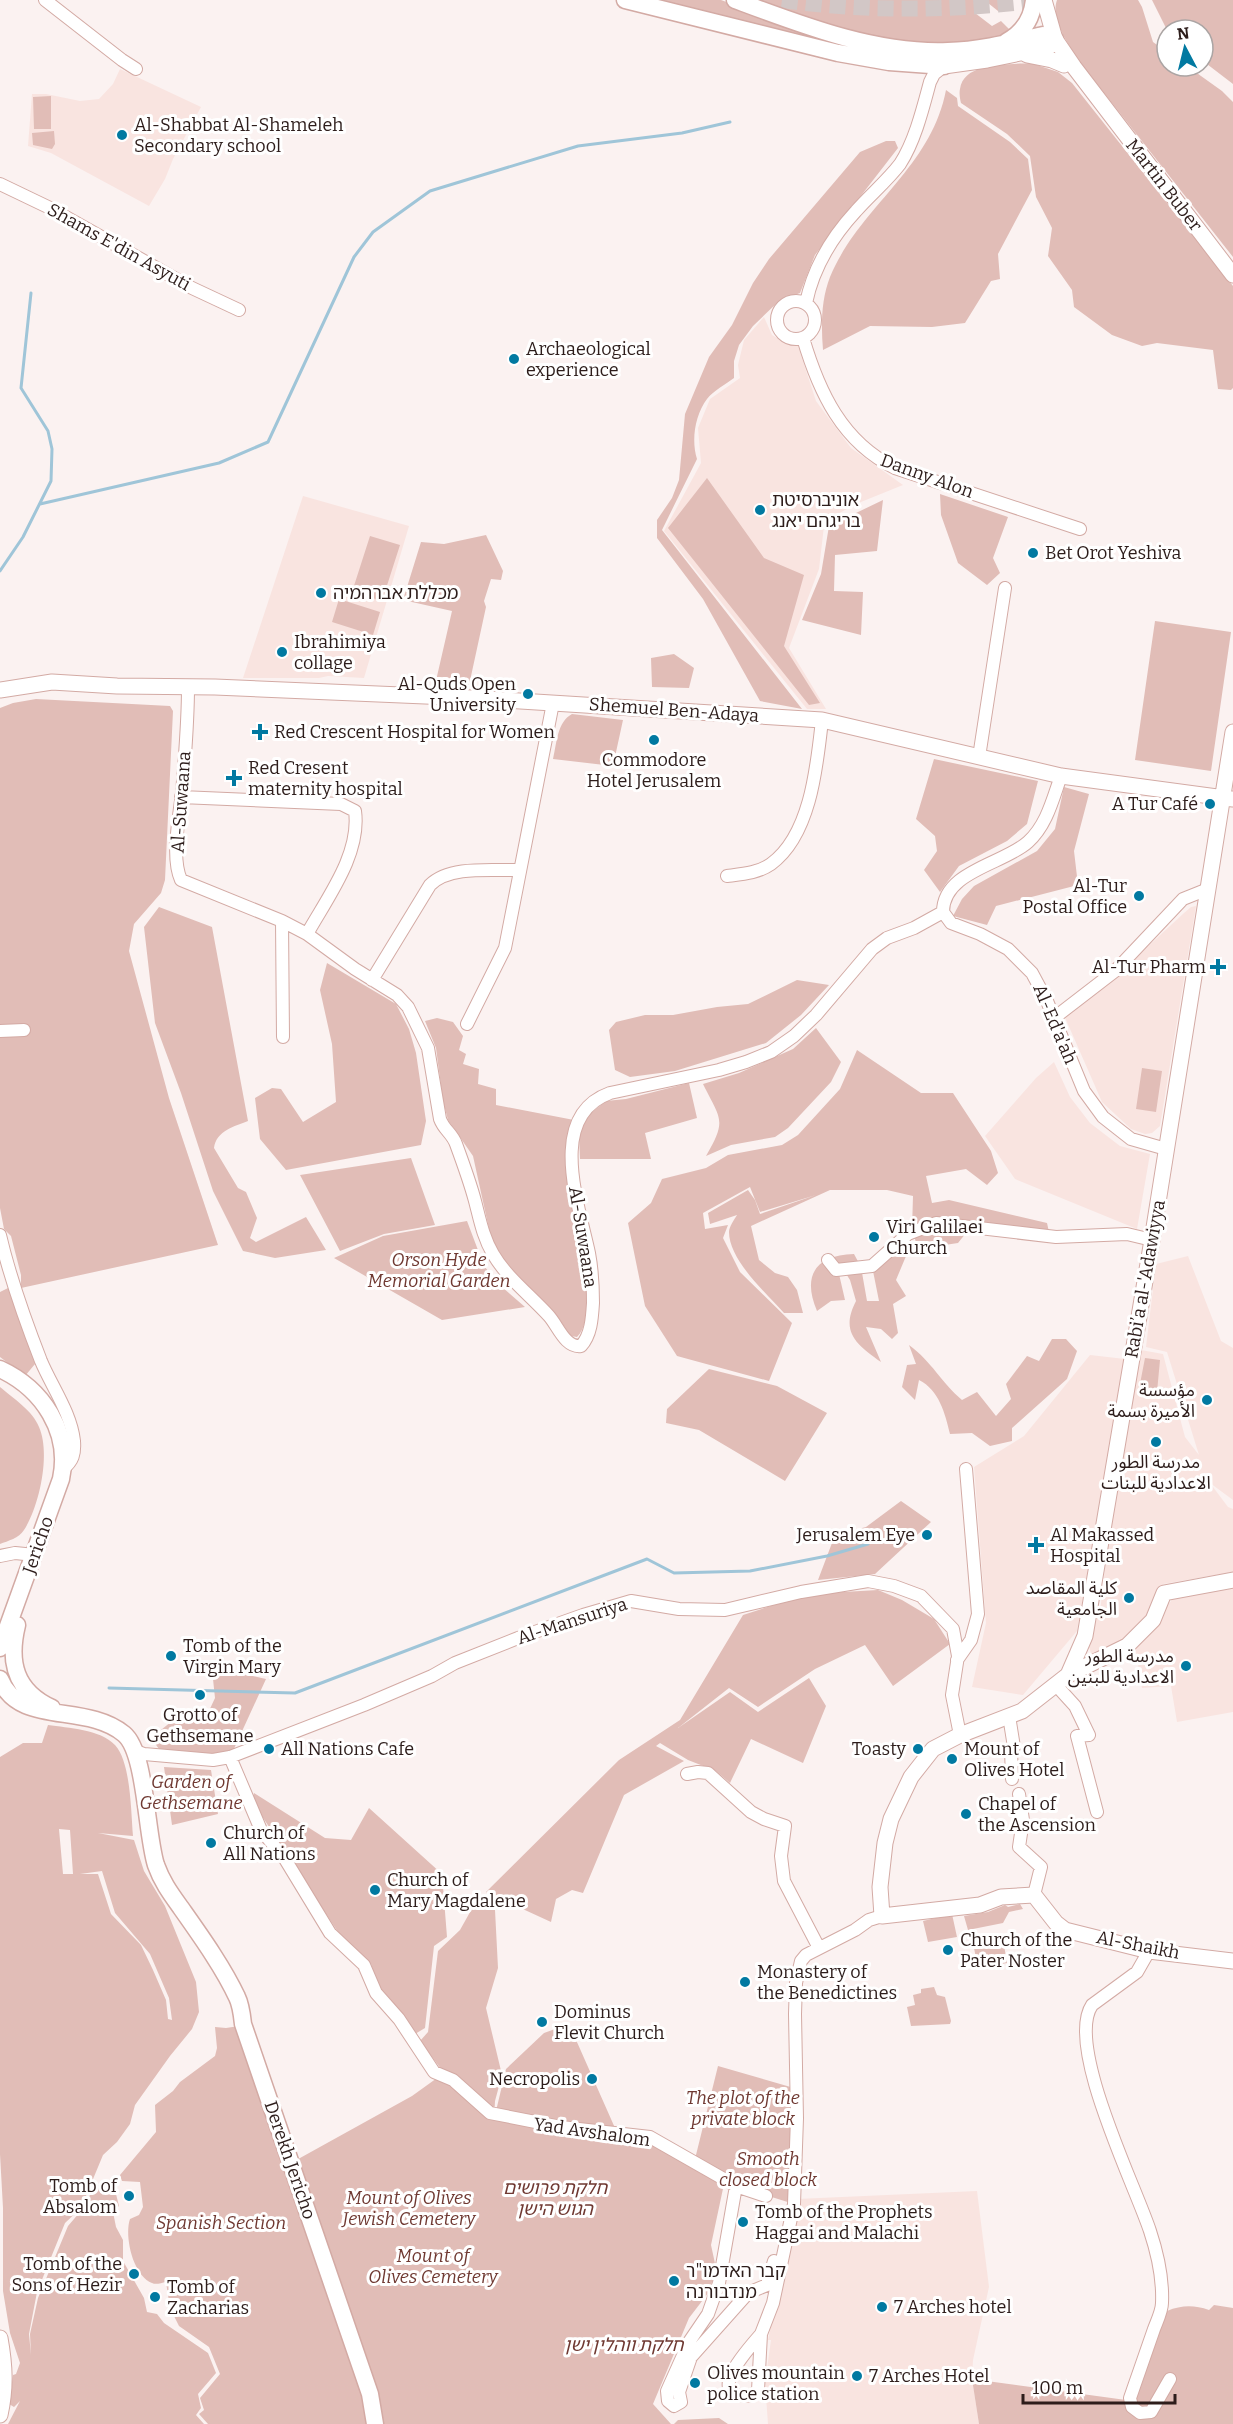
<svg xmlns="http://www.w3.org/2000/svg" width="1233" height="2424" font-family="Bitter,'Noto Sans Arabic','Noto Sans Hebrew',serif">
<style>
.built{fill:#f9e4e0}
.green{fill:#e1bdb7;fill-rule:evenodd}
.lines{fill:none;stroke-linecap:round;stroke-linejoin:round}
.stream{stroke:#9fc5d8;stroke-width:3}
.secondary-tunnel{stroke:#d2c7c6;stroke-width:16;stroke-dasharray:16 8;stroke-linecap:butt}
.minor-casing{stroke:#d3aaa4;stroke-width:14}
.tertiary-casing{stroke:#d3aaa4;stroke-width:17}
.secondary-casing{stroke:#d3aaa4;stroke-width:19}
.minor{stroke:#fff;stroke-width:12}
.tertiary{stroke:#fff;stroke-width:15}
.secondary{stroke:#fff;stroke-width:16}
.poi-dot{fill:#0179a1;stroke:#fff;stroke-width:2}
.labels{text-anchor:middle;dominant-baseline:central;stroke-width:6;stroke-linejoin:round;paint-order:stroke}
.poi-label{font-size:18px;fill:#2d1d1b;stroke:#fff;text-anchor:start}
.street-label{font-size:18px;fill:#2d1d1b;stroke:#fff}
.park-label{font-size:18px;font-style:italic;fill:#6f3831;stroke:#fff}
</style>
<rect width="100%" height="100%" fill="#fbf2f1"/>
<path class="built" d="M120 69 201 107 173 159 165 179 149 206 51 153 28 146 32 94H46L80 101 99 99 113 84Z
M764 317 772 335 784 342 798 346 816 401 851 448 903 485 856 504 834 516 824 526 819 569 789 648 826 709H807L664 531 701 463 698 428 710 399 740 378 738 365 744 340Z
M303 496 409 526 364 678 328 676 319 678H243Z
M1196 906 1160 1126 1152 1133 1145 1134 1131 1129 1102 1102 1063 1013 1116 976 1184 913 1191 907Z
M1054 1062 1070 1097 1090 1123 1120 1146 1150 1154 1137 1229 1015 1179 985 1136 1036 1078Z
M1188 1256 1221 1341 1233 1348V1500L1210 1483 1228 1507 1233 1509V1572L1163 1584 1150 1617 1118 1648 1092 1656 1087 1641 1100 1612 1109 1533 1141 1350 1163 1354 1185 1437 1199 1455 1167 1352 1146 1347 1156 1264Z
M1090 1355 1125 1359 1077 1631 1023 1695 972 1687 986 1623 974 1467 1024 1436Z
M1233 1585V1712L1177 1722 1171 1686 1142 1688 1135 1646 1175 1596Z
M977 2191 989 2287 973 2360 972 2379 979 2424H768L765 2383 771 2340H768L797 2199Z"/>
<path class="green" d="M649 0H721L873 56Z
M748 0H1003L1005 11H998L988 3 975 13 992 26 1001 21 1011 31C936 66 822 24 748 0Z
M1057 0H1138L1142 7 1153 42 1167 52V66H1187L1222 91 1233 102V257L1079 61C1069 45 1050 19 1057 0Z
M1152 0H1233V84L1203 61V30H1167Z
M1031 63 1058 72 1072 83 1233 286V388L1231 390 1218 389 1213 350 1157 343 1142 346 1112 335 1074 307 1072 290 1048 256 1052 228 1036 197 1030 156 1007 134 961 103C960 99 959 93 960 89 964 61 1010 65 1031 63Z
M946 90 957 98 958 106 1010 142 1028 159 1032 190 998 254 1000 279 991 281 965 323 932 327 870 326 823 350C821 326 821 300 830 277 859 207 931 169 946 90Z
M51 96V129H34L33 97Z
M54 131 55 144 52 149 33 145 32 133Z
M886 141H895L898 148 815 255 800 293 779 301 753 326 739 345 734 361V378C726 384 713 391 707 399 695 415 691 440 697 459L662 530 802 709 760 701 703 599 657 538V520L672 498 679 480 685 414 709 357 732 325 753 283 769 259 860 152Z
M707 478 764 558 804 575 784 646 820 703 809 705 668 528Z
M940 494 1008 517 993 558 1000 573 987 585 958 563 941 515Z
M883 500 877 551 835 555 834 591 863 592 861 635 802 620 821 574 829 526Z
M486 535 503 571 501 580 491 579 484 601 486 607 468 690 435 685 452 611 403 600 421 542 444 544Z
M370 536 400 545 382 601 352 592Z
M339 599 380 612 373 635 332 622Z
M1155 621 1231 632 1211 771 1135 760Z
M674 654 694 668 689 688 652 687 651 658Z
M36 699 170 706 173 711 165 880 161 893 134 924 129 951 169 1098 218 1245 21 1288V1275L11 1236 4 1229 0 1208V708L13 703Z
M572 714 623 720 613 766 553 759C557 743 557 722 572 714Z
M934 759 1038 781 1027 824 1007 841 959 866 940 892 924 870 937 851 935 836 916 819Z
M1064 787 1089 794 1074 851 1078 885 996 906 987 925 953 916 962 899 974 886 1037 851 1055 829Z
M159 907 212 927 248 1121C235 1126 216 1131 214 1148L238 1188 246 1192 257 1218 250 1238 256 1242 306 1217 326 1250 275 1258 243 1251 213 1191 181 1093 155 1023 144 927Z
M327 963 396 1004 409 1029 416 1053 426 1121 421 1145 286 1170 260 1139 255 1098 272 1088 281 1089 303 1122 336 1102 332 1044 320 990Z
M797 980 829 985 801 1015 766 1043 675 1071 630 1077 615 1070 609 1030 616 1022 645 1015H673L717 1007 748 1004Z
M437 1018 453 1022 463 1036 459 1050 466 1054 463 1064 479 1069 478 1084 496 1089V1105L574 1120C571 1132 565 1145 565 1156 567 1196 605 1308 577 1337L571 1336 557 1316 506 1263 491 1238 473 1156 448 1120 443 1101 436 1048 425 1021Z
M816 1028 841 1062 831 1082 788 1128 775 1137 731 1145 706 1156C727 1120 721 1120 703 1084L739 1073 793 1049Z
M857 1050 921 1093H953L991 1151 998 1173 987 1185 966 1169 926 1176 932 1203 949 1200 1047 1223 1051 1241 966 1233 958 1243 918 1249 912 1229 913 1196 887 1190H830L751 1226 759 1260 775 1273 788 1277 797 1290 803 1313H784C766 1293 729 1260 729 1232 729 1227 734 1220 737 1215L710 1224 708 1213 748 1190 755 1200 760 1214 816 1195 760 1212 750 1187 703 1213 705 1229 728 1225 723 1238 740 1272 792 1323 769 1381 677 1356 645 1306 628 1223 651 1203 662 1179 706 1168 728 1155 782 1145 798 1135 840 1089Z
M1142 1068 1162 1071 1156 1112 1136 1109Z
M689 1083 697 1118 645 1133 651 1159H580L579 1136 586 1117 606 1101 626 1099Z
M411 1158 435 1225 384 1234 340 1251 300 1175Z
M467 1221 484 1266 501 1286 525 1307 442 1320 334 1258 383 1236Z
M900 1245 909 1249 896 1280 906 1296 893 1304 898 1333 892 1339 881 1329 866 1327 881 1362C856 1344 840 1332 856 1301L850 1280 843 1269 839 1274 845 1300 831 1301 817 1311C802 1276 815 1255 854 1254L861 1267 867 1301H879L872 1266Z
M10 1287 35 1364 25 1376 0 1357V1292Z
M1052 1339H1066L1077 1351 1067 1379 1012 1428V1441L990 1446 972 1433 950 1434C945 1413 939 1390 919 1380L915 1400 902 1387 907 1365 916 1364 909 1345C932 1362 941 1382 962 1400L977 1392 996 1416 1011 1399 1006 1384 1027 1356 1039 1361Z
M1145 1358 1160 1360 1157 1392 1139 1389Z
M709 1369 777 1386 827 1413 785 1481 699 1430 666 1423 667 1409Z
M0 1387C13 1398 33 1411 39 1427 51 1454 39 1507 24 1530 19 1538 8 1541 0 1544Z
M901 1501 931 1522 875 1574 818 1580 835 1535 866 1527Z
M878 1590 902 1600 934 1619 950 1644 893 1686 865 1645 815 1669 758 1707 729 1688 678 1728 730 1692 758 1712 809 1678 826 1706 803 1763 751 1739 730 1783 716 1771 688 1760 660 1743 656 1746 684 1761 624 1795 583 1893 572 1890 556 1899 551 1922 486 1892 619 1760 680 1720 743 1615 808 1594Z
M210 1666 266 1679 233 1751 214 1756 159 1749 151 1738 182 1713 194 1717 208 1713 215 1698 213 1679 206 1673Z
M48 1725C68 1728 100 1729 115 1745 131 1762 131 1813 133 1836L98 1833 134 1840 144 1871 165 1906 196 1982 199 2012 192 2029 170 2056 135 2105 130 2124 117 2142 103 2155 81 2208 65 2223 37 2292 29 2334 31 2355 30 2334 38 2298 68 2226 86 2205 94 2184 115 2190 119 2206 113 2212 116 2227 123 2240V2261L144 2298 147 2312 157 2314 164 2323 208 2353 216 2373 198 2394 201 2408 196 2415 204 2424H8L20 2401 14 2407 9 2404 13 2375 16 2374 20 2363 10 2333 3 2291V2208L0 2154V1757L23 1743H42ZM59 1829 70 1830 73 1874H63ZM102 1871 115 1913 150 1954 169 1998 172 2020 168 2019 166 2000 153 1970 141 1945 111 1914 98 1874H80Z
M164 1767 211 1770 218 1814 172 1825Z
M254 1793 325 1838 351 1840 369 1808 442 1874 447 1937 434 1946 425 2028 415 2034 379 1989 371 1964 338 1932 252 1801Z
M1020 1904 1023 1909 1009 1912 1003 1923 968 1930 964 1916 988 1912 1005 1905 1008 1907Z
M474 1905 495 1910 498 1968 486 2008 502 2075 495 2101 494 2120 652 2144 724 2184 711 2245 716 2268 709 2292 689 2318 653 2404 671 2424H208L199 2414 204 2410 200 2398 220 2374 209 2347 179 2326 170 2308 166 2282C161 2283 156 2285 152 2283 133 2276 124 2236 130 2219L139 2215 143 2207 140 2182 122 2181 120 2175 156 2132 155 2105 173 2091 180 2082 215 2056 217 2048 215 2027 226 2028 239 2026 291 2163 412 2096 444 2073 420 2041 428 2032 438 1951 460 1930Z
M952 1914 957 1937 928 1942 923 1921Z
M1002 1933 1007 1963 978 1968 972 1938Z
M934 1987 937 1995 945 1997 951 2021 950 2024 911 2026 907 2007 915 2005 913 1995 921 1993V1989Z
M569 2024 615 2128H587L496 2111 506 2069 544 2033Z
M718 2066 794 2088V2204L736 2186 695 2159Z
M1214 2305 1233 2308V2424H979L972 2379 1126 2400 1134 2398 1167 2311C1182 2305 1194 2305 1209 2310Z
M719 2418 728 2424H674L678 2420Z"/>
<g class="lines">
<path class="stream" d="M40 504 219 463 268 442 354 257 373 232 430 191 578 146 682 133 730 122
M0 571 23 537 51 481 52 449 48 431 21 388 31 293
M109 1688 295 1693 647 1559 674 1573 750 1571 827 1556 868 1544"/>
<path class="secondary-tunnel" d="M782 0C867 12 954 11 1040 0"/>
<defs>
<path id="minor" d="M45 0 122 60 136 69
M0 184 50 208 192 288 239 310
M777 320a19 19 0 1 1 38 0a19 19 0 1 1-38 0Z
M806 303C813 269 832 237 856 211 870 195 887 181 900 164 915 141 923 108 930 82L934 74 944 66
M803 338C819 392 842 442 895 468L1080 529
M188 687C188 723 185 758 182 793 179 818 171 858 181 880L282 921 307 934 355 969 397 995 408 1007 428 1048 440 1119C444 1130 452 1133 456 1144 463 1163 470 1182 475 1201 480 1220 483 1237 493 1254 507 1278 530 1295 549 1316 558 1326 565 1348 581 1346 591 1335 592 1319 593 1303 593 1287 592 1269 589 1253 579 1205 546 1116 610 1093L719 1070 746 1062 771 1052 794 1036 816 1015 872 949 887 938 914 928 943 912
M979 757 1005 588
M1061 776C1053 798 1047 825 1028 842 1004 864 943 871 943 912L951 923 980 934 1008 949 1032 973 1047 1001 1084 1091 1103 1117 1131 1139 1166 1149
M181 797 341 804 355 811C361 854 327 898 307 934
M727 876C743 874 758 873 771 864 811 835 817 765 822 720
M282 921 283 1037
M372 980 430 885C450 865 493 871 520 870
M1054 1018 1115 971 1183 899 1208 889
M467 1024 505 948 553 703
M0 1031 24 1030
M0 1235C10 1278 25 1320 41 1361 52 1387 71 1413 74 1441 75 1454 73 1461 63 1469
M828 1260 836 1270 872 1266 908 1234 936 1223 1056 1237 1127 1234 1152 1240
M0 1556 15 1553 35 1555
M957 1660 971 1640 978 1614 966 1469
M1055 1684 1075 1706 1089 1735 1077 1736 1097 1812
M1009 1716 1014 1747 1011 1750 1012 1779
M136 1751 144 1754 213 1760 230 1757 364 1705 432 1676 455 1663 518 1638 583 1615 631 1601 679 1609 725 1610 801 1592 868 1581 894 1586 921 1596 953 1629 958 1656 952 1695 960 1735
M230 1757 261 1830 285 1859 330 1933 364 1965 376 1993 399 2019 434 2072 453 2080 490 2113 561 2127 650 2137 736 2186 766 2196
M687 1774 698 1772 708 1773 751 1812 764 1819 785 1826 781 1856 784 1881 819 1948
M1019 1794 1023 1820 1019 1847 1041 1867 1034 1895
M1149 1951 1137 1972 1092 2005C1065 2045 1135 2185 1150 2231 1157 2252 1163 2280 1162 2303 1162 2311 1157 2321 1154 2329 1146 2352 1138 2375 1130 2398L1132 2407 1140 2413 1151 2412 1170 2379
M736 2186 719 2283 708 2314 689 2342 667 2391 668 2401 674 2406 681 2402 679 2392 691 2357 748 2293 767 2285 774 2261
M761 2334C748 2349 700 2401 753 2395L758 2390 761 2334 773 2303 794 2204 797 2118 795 2014 796 1983 801 1961 806 1955 855 1930 869 1920 882 1916"/>
<path id="tertiary" d="M1044 0 1055 39 1074 67 1233 275
M1027 55 1052 60 1064 65
M944 66 987 60 1049 47 1055 39
M0 690 52 682 117 686 215 687 472 698 822 720 1061 776 1233 799
M1233 732 1152 1240 1085 1636 1068 1675 1022 1711 960 1735 933 1749 911 1777 891 1819 885 1843 880 1887 882 1916 980 1905 1001 1897 1034 1895 1056 1923 1065 1930 1149 1951 1233 1961
M1068 1675 1127 1646 1153 1620 1164 1593 1233 1580
M0 2338C5 2366 6 2388 0 2415"/>
<path id="secondary" d="M625 0 838 53 889 62 944 66
M735 0C802 25 876 54 948 51 981 50 1012 42 1043 35L1055 39
M1006 42C1023 33 1032 19 1034 0
M0 1369C43 1389 71 1432 61 1479L0 1648
M17 1625C8 1662 15 1691 52 1708
M0 1679C19 1727 85 1702 124 1734 146 1752 146 1834 156 1865 162 1882 171 1894 181 1908 200 1935 223 1967 237 1997 241 2005 242 2015 243 2024L370 2394 375 2424"/>
</defs>
<use href="#minor" class="minor-casing"/>
<use href="#tertiary" class="tertiary-casing"/>
<use href="#secondary" class="secondary-casing"/>
<use href="#minor" class="minor"/>
<use href="#tertiary" class="tertiary"/>
<use href="#secondary" class="secondary"/>
</g>
<g class="poi-dot">
<circle cx="122" cy="135" r="6"/>
<circle cx="514" cy="359" r="6"/>
<circle cx="760" cy="510" r="6"/>
<circle cx="1033" cy="553" r="6"/>
<circle cx="321" cy="593" r="6"/>
<circle cx="282" cy="652" r="6"/>
<circle cx="528" cy="694" r="6"/>
<path d="M257 723h6v6h6v6h-6v6h-6v-6h-6v-6h6z"/>
<circle cx="654" cy="740" r="6"/>
<path d="M231 769h6v6h6v6h-6v6h-6v-6h-6v-6h6z"/>
<circle cx="1210" cy="804" r="6"/>
<circle cx="1139" cy="896" r="6"/>
<path d="M1215 958h6v6h6v6h-6v6h-6v-6h-6v-6h6z"/>
<circle cx="874" cy="1237" r="6"/>
<circle cx="1207" cy="1400" r="6"/>
<circle cx="1156" cy="1442" r="6"/>
<circle cx="927" cy="1535" r="6"/>
<path d="M1033 1536h6v6h6v6h-6v6h-6v-6h-6v-6h6z"/>
<circle cx="1129" cy="1598" r="6"/>
<circle cx="171" cy="1656" r="6"/>
<circle cx="1186" cy="1666" r="6"/>
<circle cx="200" cy="1695" r="6"/>
<circle cx="269" cy="1749" r="6"/>
<circle cx="918" cy="1749" r="6"/>
<circle cx="952" cy="1759" r="6"/>
<circle cx="966" cy="1814" r="6"/>
<circle cx="211" cy="1843" r="6"/>
<circle cx="375" cy="1890" r="6"/>
<circle cx="948" cy="1950" r="6"/>
<circle cx="745" cy="1982" r="6"/>
<circle cx="542" cy="2022" r="6"/>
<circle cx="592" cy="2079" r="6"/>
<circle cx="129" cy="2196" r="6"/>
<circle cx="743" cy="2222" r="6"/>
<circle cx="134" cy="2274" r="6"/>
<circle cx="674" cy="2281" r="6"/>
<circle cx="155" cy="2297" r="6"/>
<circle cx="882" cy="2307" r="6"/>
<circle cx="857" cy="2376" r="6"/>
<circle cx="695" cy="2383" r="6"/>
</g>
<g class="labels">
<g class="poi-label">
<text x="134" y="125">Al-Shabbat Al-Shameleh<tspan x="134" dy="21">Secondary school</tspan></text>
<text x="526" y="349">Archaeological<tspan x="526" dy="21">experience</tspan></text>
<text x="772" y="500">אוניברסיטת<tspan x="772" dy="21">בריגהם יאנג</tspan></text>
<text x="1045" y="553">Bet Orot Yeshiva</text>
<text x="333" y="593">מכללת אברהמיה</text>
<text x="294" y="642">Ibrahimiya<tspan x="294" dy="21">collage</tspan></text>
<text x="516" y="684" text-anchor="end">Al-Quds Open<tspan x="516" dy="21">University</tspan></text>
<text x="274" y="732">Red Crescent Hospital for Women</text>
<text x="654" y="760" text-anchor="middle">Commodore<tspan x="654" dy="21">Hotel Jerusalem</tspan></text>
<text x="248" y="768">Red Cresent<tspan x="248" dy="21">maternity hospital</tspan></text>
<text x="1198" y="804" text-anchor="end">A Tur Café</text>
<text x="1127" y="886" text-anchor="end">Al-Tur<tspan x="1127" dy="21">Postal Office</tspan></text>
<text x="1206" y="967" text-anchor="end">Al-Tur Pharm</text>
<text x="886" y="1227">Viri Galilaei<tspan x="886" dy="21">Church</tspan></text>
<text x="1195" y="1390" text-anchor="end">مؤسسة<tspan x="1195" dy="21">الأميرة بسمة</tspan></text>
<text x="1156" y="1462" text-anchor="middle">مدرسة الطور<tspan x="1156" dy="21">الاعدادية للبنات</tspan></text>
<text x="915" y="1535" text-anchor="end">Jerusalem Eye</text>
<text x="1050" y="1535">Al Makassed<tspan x="1050" dy="21">Hospital</tspan></text>
<text x="1117" y="1588" text-anchor="end">كلية المقاصد<tspan x="1117" dy="21">الجامعية</tspan></text>
<text x="183" y="1646">Tomb of the<tspan x="183" dy="21">Virgin Mary</tspan></text>
<text x="1174" y="1656" text-anchor="end">مدرسة الطور<tspan x="1174" dy="21">الاعدادية للبنين</tspan></text>
<text x="200" y="1715" text-anchor="middle">Grotto of<tspan x="200" dy="21">Gethsemane</tspan></text>
<text x="281" y="1749">All Nations Cafe</text>
<text x="906" y="1749" text-anchor="end">Toasty</text>
<text x="964" y="1749">Mount of<tspan x="964" dy="21">Olives Hotel</tspan></text>
<text x="978" y="1804">Chapel of<tspan x="978" dy="21">the Ascension</tspan></text>
<text x="223" y="1833">Church of<tspan x="223" dy="21">All Nations</tspan></text>
<text x="387" y="1880">Church of<tspan x="387" dy="21">Mary Magdalene</tspan></text>
<text x="960" y="1940">Church of the<tspan x="960" dy="21">Pater Noster</tspan></text>
<text x="757" y="1972">Monastery of<tspan x="757" dy="21">the Benedictines</tspan></text>
<text x="554" y="2012">Dominus<tspan x="554" dy="21">Flevit Church</tspan></text>
<text x="580" y="2079" text-anchor="end">Necropolis</text>
<text x="117" y="2186" text-anchor="end">Tomb of<tspan x="117" dy="21">Absalom</tspan></text>
<text x="755" y="2212">Tomb of the Prophets<tspan x="755" dy="21">Haggai and Malachi</tspan></text>
<text x="122" y="2264" text-anchor="end">Tomb of the<tspan x="122" dy="21">Sons of Hezir</tspan></text>
<text x="686" y="2271">קבר האדמו"ר<tspan x="686" dy="21">מנדבורנה</tspan></text>
<text x="167" y="2287">Tomb of<tspan x="167" dy="21">Zacharias</tspan></text>
<text x="894" y="2307">7 Arches hotel</text>
<text x="707" y="2373">Olives mountain<tspan x="707" dy="21">police station</tspan></text>
<text x="869" y="2376">7 Arches Hotel</text>
</g>
<g class="street-label">
<text transform="translate(1164 185) rotate(52)">Martin Buber</text>
<text transform="translate(119 247) rotate(29)">Shams E'din Asyuti</text>
<text transform="translate(927 476) rotate(20)">Danny Alon</text>
<text transform="translate(674 710) rotate(4)">Shemuel Ben-Adaya</text>
<text transform="translate(181 802) rotate(-86)">Al-Suwaana</text>
<text transform="translate(1055 1024) rotate(67)">Al-Ed'a'ah</text>
<text transform="translate(583 1237) rotate(81)">Al-Suwaana</text>
<text transform="translate(1145 1279) rotate(-80)">Rabiʼa al-'Adawiyya</text>
<text transform="translate(38 1545) rotate(-71)">Jericho</text>
<text transform="translate(572 1621) rotate(-18)">Al-Mansuriya</text>
<text transform="translate(1138 1945) rotate(11)">Al-Shaikh</text>
<text transform="translate(592 2132) rotate(8)">Yad Avshalom</text>
<text transform="translate(290 2160) rotate(71)">Derekh Jericho</text>
</g>
<g class="park-label">
<text x="439" y="1260">Orson Hyde<tspan x="439" dy="21">Memorial Garden</tspan></text>
<text x="191" y="1782">Garden of<tspan x="191" dy="21">Gethsemane</tspan></text>
<text x="743" y="2098">The plot of the<tspan x="743" dy="21">private block</tspan></text>
<text x="768" y="2159">Smooth<tspan x="768" dy="21">closed block</tspan></text>
<text x="555" y="2188">חלקת פרושים<tspan x="555" dy="21">הגוש הישן</tspan></text>
<text x="409" y="2198">Mount of Olives<tspan x="409" dy="21">Jewish Cemetery</tspan></text>
<text x="221" y="2223">Spanish Section</text>
<text x="433" y="2256">Mount of<tspan x="433" dy="21">Olives Cemetery</tspan></text>
<text x="624" y="2345">חלקת ווהלין ישן</text>
</g>
</g>
<g transform="translate(1185 48) rotate(353)"><circle r="28" fill="#ffffff" stroke="#aba5a4" stroke-width="1.5"/>
<path d="M0-4.5L10 22L0 15L-10 22Z" fill="#0179a1"/>
<text y="-9" font-size="16" font-weight="bold" text-anchor="middle" fill="#2d1d1b">N</text>
</g>
<path d="M1023 2394v9h152v-9" fill="none" stroke="#2d1d1b" stroke-width="3"/>
<text x="1032" y="2394" font-size="18" fill="#2d1d1b" stroke="#ffffff" stroke-width="4.5" paint-order="stroke">100 m</text>
</svg>
